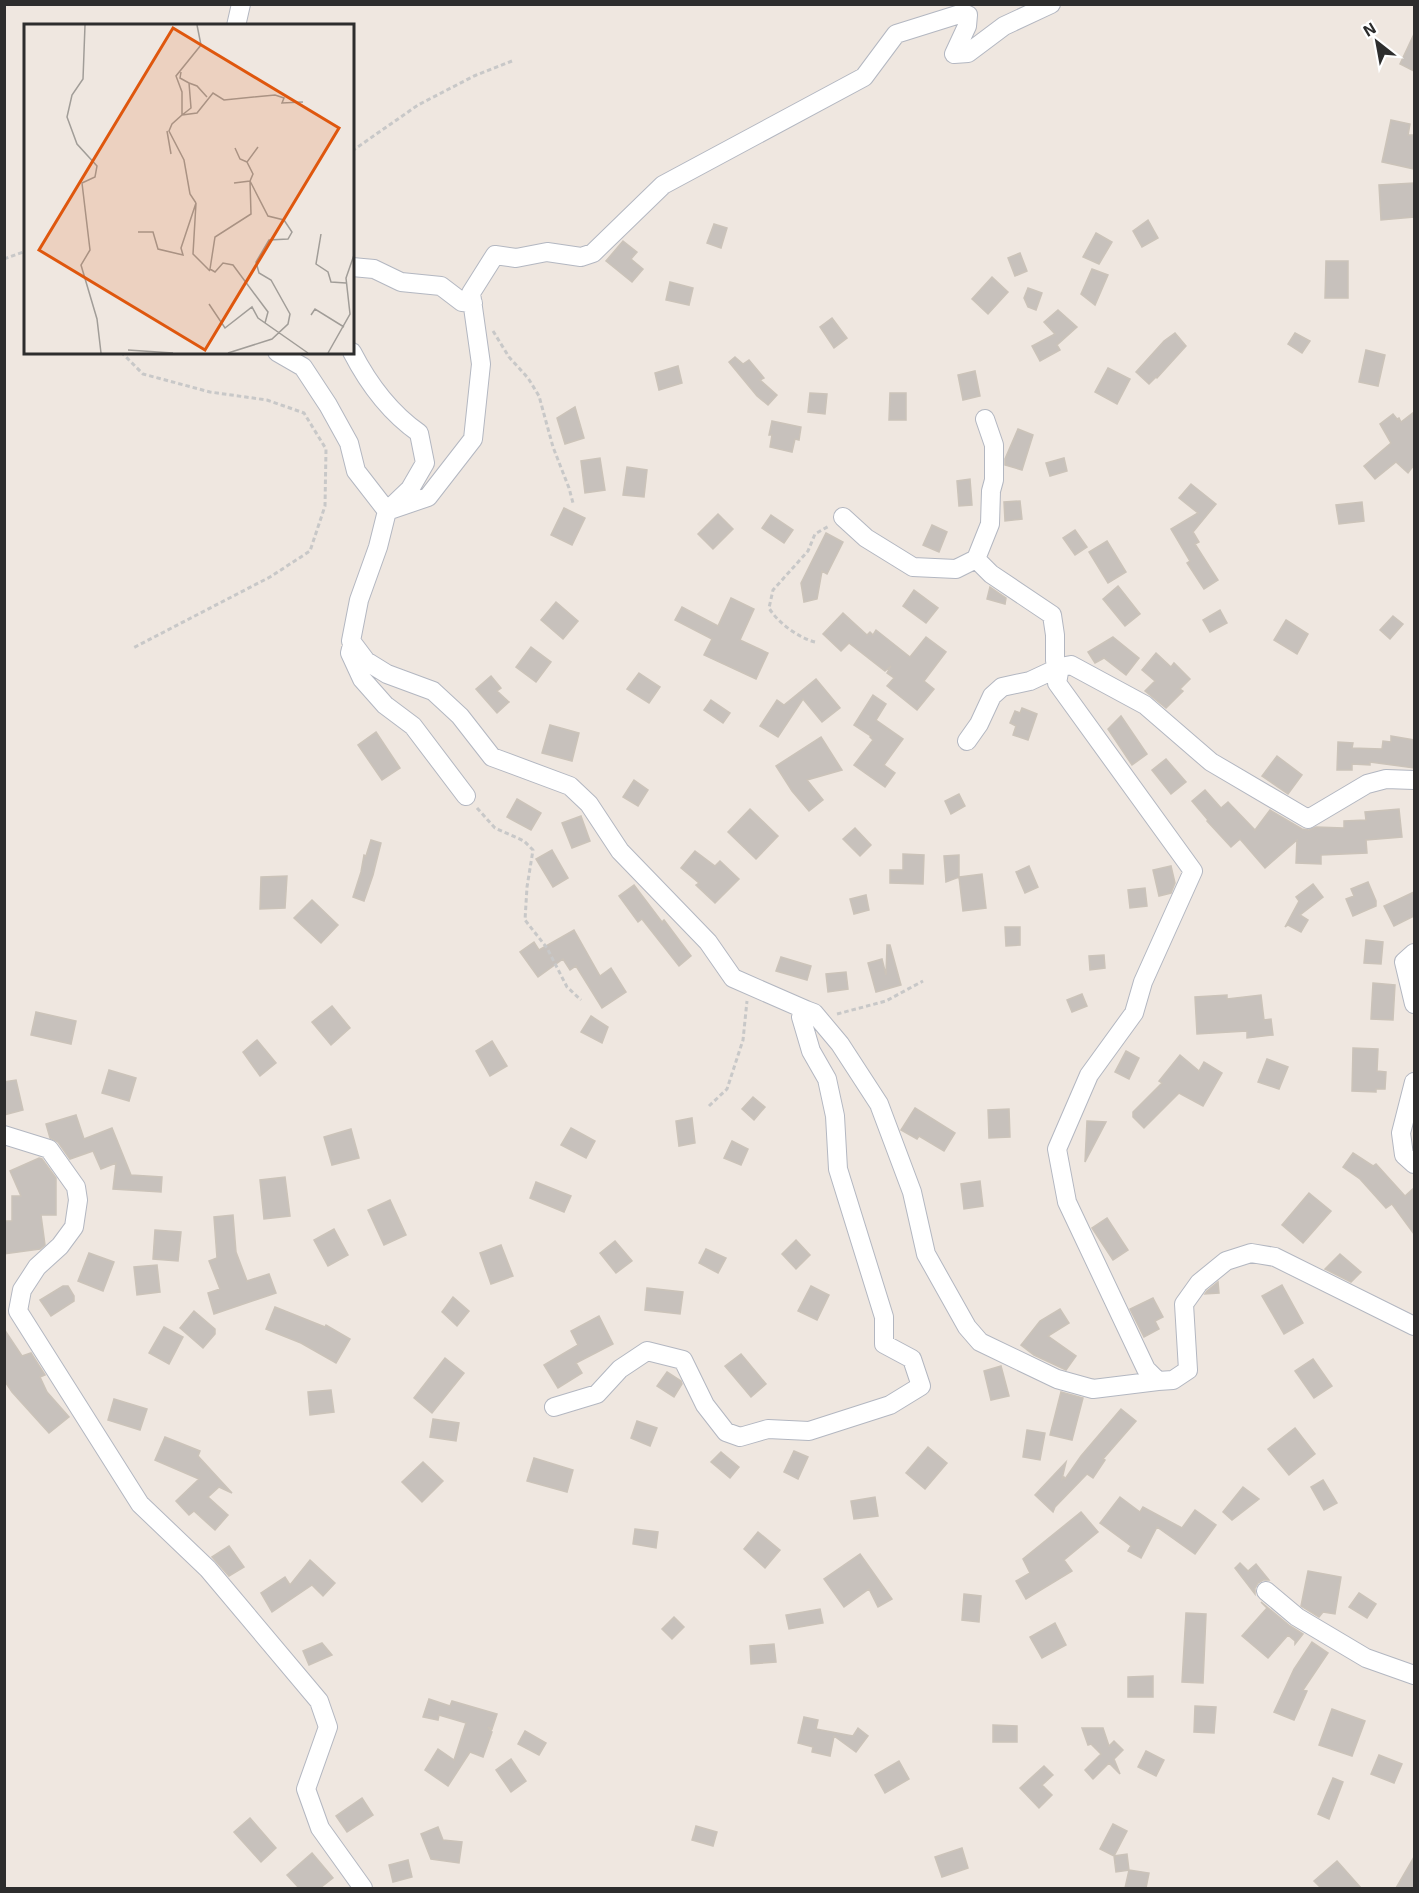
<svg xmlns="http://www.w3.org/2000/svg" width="1419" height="1893" font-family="'Exo 2',sans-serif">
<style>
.building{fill:#c7c1bc;stroke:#cbc3b9;stroke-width:1.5}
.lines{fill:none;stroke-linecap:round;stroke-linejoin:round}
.street-casing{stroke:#b3b7c1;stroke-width:20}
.path{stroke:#c8c8c8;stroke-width:3;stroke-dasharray:4.5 3;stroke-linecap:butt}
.street{stroke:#fff;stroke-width:18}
.inset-road{fill:none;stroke:#a19d98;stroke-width:1.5}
.view{fill:#df570e;fill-opacity:0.15;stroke:#df570e;stroke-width:3}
.inset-edge{fill:none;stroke:#2d2d2d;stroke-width:3}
</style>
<rect width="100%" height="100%" fill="#efe7e0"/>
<path class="building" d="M1414 34V71L1400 64Z
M1391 120 1410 124 1408 135H1414V169L1382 162Z
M1414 183V217L1381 220 1379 185Z
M1148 220 1158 238 1142 247 1133 231Z
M714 224 727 228 721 248 707 243Z
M1096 233 1112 242 1099 264 1083 257Z
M623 241 637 252 631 259 643 269 632 282 606 261Z
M1020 253 1027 271 1015 276 1008 258Z
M1326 261H1348V298H1325Z
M1092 269 1108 275 1095 305 1081 294Z
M992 277 1008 292 988 314 972 299Z
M670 282 693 288 689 305 666 300Z
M1028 288 1042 293 1036 310 1028 307 1024 298Z
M1058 310 1077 327 1057 345 1060 350 1040 361 1032 346 1055 334 1044 322Z
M832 318 847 338 834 348 820 327Z
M1175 333 1186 346 1157 378 1156 377 1149 384 1136 372 1164 341Z
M1295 333 1310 341 1302 353 1288 344Z
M1366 350 1385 355 1378 386 1359 382Z
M735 357 743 364 749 360 764 378 760 380 777 395 768 405 757 396 729 362Z
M678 366 682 383 659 390 655 373Z
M1108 368 1130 379 1117 404 1095 392Z
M975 371 980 396 963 400 958 375Z
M810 393 827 394 825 414 808 412Z
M890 393H906V420H889Z
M575 407 584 438 565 444 557 418Z
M1414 412V465L1408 473 1396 462 1375 479 1364 466 1391 443 1380 424 1393 414 1397 419 1399 418 1401 422Z
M772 421 801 427 799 440 795 439 792 452 770 447 772 435H769Z
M1018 429 1033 435 1022 470 1005 465V459Z
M600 458 605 490 585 493 581 461Z
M1064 458 1067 471 1050 476 1046 463Z
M627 467 647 470 644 497 623 495Z
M970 479 972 505 959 506 957 481Z
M1191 484 1216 504 1193 532 1199 542 1195 544 1218 580 1204 589 1187 563 1190 561 1171 529 1198 513 1179 498Z
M1020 501 1022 519 1005 521 1004 502Z
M1362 502 1364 521 1339 524 1336 505Z
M564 508 585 518 572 545 551 535Z
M718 514 733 529 713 549 698 534Z
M771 515 793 530 784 543 762 528Z
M932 525 947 532 939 552 923 545Z
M1075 530 1087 547 1075 555 1063 538Z
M826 533 843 542 827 574 822 571 817 599 804 602 801 583Z
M1107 541 1126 572 1108 583 1089 552Z
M1118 586 1140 614 1125 626 1103 599Z
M990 587 1006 598 1005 604 987 599Z
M914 590 938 608 926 623 903 606Z
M731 598 754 609 740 640 768 653 756 679 704 655 712 639 675 620 682 607 718 626Z
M556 602 578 621 563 639 541 620Z
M1220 610 1227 623 1210 632 1203 620Z
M843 613 867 635 870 632 873 635 876 630 910 657 926 637 946 652 924 681 934 689 917 710 887 686 894 678 887 673 891 666 885 671 849 643 841 651 823 634Z
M1393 616 1403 624 1390 639 1380 630Z
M1286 620 1308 634 1297 654 1274 640Z
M1113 637 1139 658 1126 675 1104 658 1095 663 1088 652Z
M531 647 551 662 536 682 516 667Z
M1156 653 1171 667 1174 663 1190 679 1180 689 1183 691 1166 708 1145 691 1155 681 1142 670Z
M639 673 660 687 649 703 627 689Z
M491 676 501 688 497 691 509 702 497 713 476 689Z
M816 679 840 708 822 722 803 699 778 737 760 726 777 700 784 705Z
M873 695 886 704 876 720 903 739 884 765 895 773 885 787 854 765 873 740 870 737 871 736 854 725Z
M711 700 730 713 723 723 704 710Z
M1022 708 1037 714 1028 740 1013 735 1016 726 1010 723 1015 711 1020 713Z
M1121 716 1147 754 1132 765 1108 729Z
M550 725 579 733 572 761 542 753Z
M376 732 400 768 382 780 358 745Z
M1391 736 1414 740V768L1370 762V765L1352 764V770H1337L1338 742 1353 743 1352 748 1382 749 1383 741 1391 742Z
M821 737 842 770 807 780 823 800 809 811 792 791 776 766Z
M1277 756 1302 775 1288 794 1262 776Z
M1166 759 1186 782 1171 794 1152 770Z
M634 780 648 790 638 806 623 797Z
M1205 790 1221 808 1228 802 1255 830 1270 810 1302 829 1309 830 1316 827 1344 828V821L1366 820 1365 812 1399 809 1402 837 1366 840 1367 853 1321 855V864L1296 863 1297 840 1265 868 1240 839 1231 847 1207 821 1208 820 1192 801Z
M959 794 965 806 951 814 945 801Z
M517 799 541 813 531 830 507 817Z
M750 809 778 836 756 859 728 832Z
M581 816 590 841 572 848 562 823Z
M855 828 871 845 860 856 843 839Z
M371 840 381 843 373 875 364 901 353 897 361 872 364 855 366 856Z
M552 850 568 878 553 887 536 859Z
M695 851 715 866 720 861 739 879 715 903 696 885 699 883 681 868Z
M903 854 924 855 923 884 890 883V870H903Z
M959 855V877L982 874 986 908 963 911 959 877 946 882 944 856Z
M1029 866 1038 887 1025 893 1016 872Z
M1171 866 1175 883 1171 893 1159 896 1153 870Z
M287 876 285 908 260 909 261 877Z
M1368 882 1376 901V906L1353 916 1346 899 1354 896 1351 889Z
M1313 884 1323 897 1300 915 1308 920 1301 932 1288 925 1285 927 1299 901 1296 897Z
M634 885 662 922 664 920 691 956 679 966 642 919 638 922 619 896Z
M1145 888 1147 906 1130 908 1128 890Z
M1414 892V916L1394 926 1384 906Z
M866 895 869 910 854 914 850 899Z
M312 900 338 925 321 943 294 918Z
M1005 927H1020V945L1006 946Z
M574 930 600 976 611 968 626 992 602 1008 576 966 570 970 563 959 538 977 520 952 534 942 539 950Z
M1366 940 1383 942 1381 964 1364 963Z
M887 945H890L901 985 876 992 868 963 882 959 886 975Z
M1104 955 1105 968 1090 970 1089 956Z
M781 957 811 966 807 980 776 971Z
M846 972 848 989 828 992 826 974Z
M1373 983 1395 985 1393 1020 1371 1019Z
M1082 994 1087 1006 1072 1012 1067 1000Z
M1227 995V999L1261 995 1264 1020 1271 1019 1273 1035 1247 1038V1031L1197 1034 1195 997Z
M332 1006 350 1028 331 1045 312 1022Z
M36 1012 76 1021 71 1044 31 1035Z
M591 1016 608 1027 602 1043 581 1032Z
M257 1040 276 1063 260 1076 243 1052Z
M492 1041 507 1066 490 1076 476 1051Z
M1353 1048 1378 1049 1377 1071 1386 1072 1385 1089H1376V1092L1352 1091Z
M1126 1051 1139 1058 1129 1079 1115 1072Z
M1180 1055 1199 1071 1204 1062 1222 1073 1203 1106 1179 1093 1144 1128 1133 1117V1112L1162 1083 1159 1081Z
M1267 1059 1288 1067 1279 1089 1258 1082Z
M109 1070 136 1078 129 1101 102 1093Z
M16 1080 23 1110 4 1115V1082Z
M753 1097 765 1107 754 1120 742 1109Z
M915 1108 955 1133 944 1151 919 1136 917 1139 901 1130Z
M1009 1109 1010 1137 989 1138 988 1110Z
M76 1115 84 1139 112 1128 131 1175 162 1177 161 1192 113 1189 116 1163 101 1169 93 1151 70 1159 58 1142 50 1138 46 1124Z
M692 1118 695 1143 679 1146 676 1121Z
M1087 1121 1106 1122 1085 1162Z
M571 1128 595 1141 586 1158 561 1145Z
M351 1129 359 1158 332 1165 324 1137Z
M732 1141 748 1149 741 1165 724 1158Z
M1353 1153 1373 1166 1376 1164 1405 1196 1414 1188V1234L1392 1204 1386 1208 1360 1179 1343 1167Z
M39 1158 42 1159 56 1178V1215H41L45 1245 40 1249 4 1254V1221H12V1196H21L10 1171Z
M285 1177 290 1216 264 1219 260 1180Z
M980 1181 983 1206 964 1209 961 1184Z
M536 1182 571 1196 564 1212 530 1198Z
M1309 1193 1331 1211 1303 1243 1282 1225Z
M390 1200 406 1235 384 1245 368 1210Z
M233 1215 236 1252 247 1281 269 1274 276 1293 214 1314 208 1293 220 1289 209 1261 217 1258 214 1217Z
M1107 1218 1128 1250 1113 1260 1092 1228Z
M334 1229 348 1255 328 1266 314 1240Z
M155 1230 181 1232 178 1261 153 1259Z
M796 1240 810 1255 796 1269 782 1254Z
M615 1241 632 1261 616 1273 600 1253Z
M501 1245 513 1276 491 1284 480 1253Z
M706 1249 726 1258 718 1273 699 1263Z
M89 1253 114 1262 103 1291 78 1281Z
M1340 1254 1361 1272 1351 1282 1325 1269Z
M157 1265 160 1292 137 1295 134 1267Z
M1218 1282 1219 1293 1205 1294 1207 1291Z
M1282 1285 1303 1323 1284 1334 1262 1296Z
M63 1286H68L74 1296V1301L51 1316 40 1300Z
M811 1286 829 1295 817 1320 798 1311Z
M647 1288 683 1292 680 1314 645 1310Z
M453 1297 469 1311 457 1326 442 1312Z
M1153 1298 1163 1317 1155 1321 1159 1329 1144 1337 1130 1309Z
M275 1307 325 1327 326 1325 350 1339 336 1363 301 1343 266 1329Z
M1060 1309 1069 1323 1048 1336 1076 1356 1066 1370 1034 1355 1021 1345 1040 1321Z
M194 1311 215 1329V1334L203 1348 180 1328Z
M599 1316 613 1344 576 1363 582 1373 558 1388 544 1365 578 1345 571 1331Z
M164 1327 183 1337 169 1364 149 1353Z
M4 1329 22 1356 31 1353 45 1375 40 1377 47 1392 69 1417 49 1433 12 1392 4 1380Z
M741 1354 766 1384 751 1397 725 1366Z
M445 1358 464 1373 432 1413 414 1398Z
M1313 1359 1332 1386 1314 1398 1295 1371Z
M1001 1366 1009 1396 991 1400 984 1371Z
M667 1372 681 1381 682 1384 674 1397 657 1386Z
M331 1390 334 1412 310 1415 308 1392Z
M1061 1392 1083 1398 1072 1440 1050 1435Z
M114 1399 147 1409 140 1430 108 1420Z
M1121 1409 1136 1421 1103 1459 1105 1460 1093 1478 1087 1474 1055 1507 1053 1512 1035 1495 1066 1462 1062 1479 1064 1477 1065 1479 1081 1456Z
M433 1419 459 1423 456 1441 430 1437Z
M637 1421 657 1428 650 1446 631 1438Z
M1295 1428 1315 1454 1289 1475 1268 1449Z
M1027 1430 1045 1433 1040 1460 1023 1457Z
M165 1437 200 1451 198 1456 232 1493 219 1487 208 1497 228 1515 215 1530 194 1511 189 1515 176 1501 199 1479 155 1460Z
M928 1447 947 1463 925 1489 906 1473Z
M794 1451 808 1457 798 1479 784 1472Z
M721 1452 739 1467 730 1478 711 1462Z
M534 1458 573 1470 567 1492 527 1481Z
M423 1462 443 1481 422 1502 402 1482Z
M1323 1480 1337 1503 1324 1510 1311 1487Z
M1243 1487 1259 1499 1232 1520 1223 1512Z
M875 1497 878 1516 854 1519 851 1501Z
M1120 1497 1140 1512 1143 1507 1182 1528 1195 1510 1216 1525 1195 1554 1157 1527 1141 1558 1128 1551 1131 1546 1100 1523Z
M1081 1512 1098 1532 1064 1560 1072 1571 1026 1599 1016 1581 1030 1573 1023 1559Z
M635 1529 658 1532 656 1548 633 1544Z
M758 1532 780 1550 765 1568 744 1549Z
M229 1546 244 1567 229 1576 212 1557Z
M860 1554 892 1599 878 1607 869 1589 844 1607 824 1579Z
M310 1560 335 1583 323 1596 312 1585 272 1612 261 1593 285 1577 290 1585Z
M1240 1563 1248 1571 1256 1564 1269 1580H1263L1258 1583 1255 1588V1594L1235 1568Z
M1308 1571 1341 1577 1335 1614 1323 1612 1319 1617 1301 1606Z
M1359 1593 1376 1604 1367 1618 1349 1607Z
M964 1594 981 1596 979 1622 962 1620Z
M1261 1602 1290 1626 1303 1634 1295 1644V1641L1288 1635 1268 1658 1242 1636 1267 1608Z
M820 1609 823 1623 789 1629 786 1615Z
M1186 1613 1206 1614 1203 1683 1182 1682Z
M674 1617 684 1627 672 1639 662 1629Z
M1055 1623 1066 1645 1042 1658 1030 1637Z
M1312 1642 1328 1653 1303 1690 1307 1691 1294 1720 1274 1712 1294 1669Z
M322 1643 332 1655 309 1665 303 1651Z
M774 1644 776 1662 751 1664 750 1646Z
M1153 1676V1697H1128V1677Z
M429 1699 450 1706 452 1701 497 1714 492 1729 488 1727 492 1732 483 1757 470 1752 448 1786 425 1770 438 1749 454 1760 466 1723 439 1715 438 1720 423 1717Z
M1195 1706 1216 1707 1214 1733 1194 1732Z
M1332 1709 1365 1721 1352 1756 1319 1745Z
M804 1717 818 1720 816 1729 853 1736 858 1728 868 1736 856 1752 834 1736 830 1756 812 1752 813 1747 798 1743Z
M993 1725 1017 1726V1742H993Z
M1082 1728H1103L1109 1746 1114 1741 1123 1750 1114 1759 1120 1774 1109 1763 1093 1779 1085 1770 1101 1754 1091 1744 1088 1745Z
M525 1731 546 1743 539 1755 518 1744Z
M1146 1751 1164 1760 1156 1776 1138 1767Z
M1379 1755 1402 1764 1394 1783 1371 1774Z
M511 1759 526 1781 511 1792 496 1770Z
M899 1761 909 1779 885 1793 875 1775Z
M1044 1766 1053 1775 1042 1785 1052 1795 1039 1808 1020 1788Z
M1333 1778 1343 1782 1329 1819 1318 1814Z
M362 1798 373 1815 347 1832 336 1816Z
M250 1818 276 1848 261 1862 234 1832Z
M1113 1824 1127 1831 1114 1856 1100 1849Z
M696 1826 717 1832 713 1846 692 1840Z
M438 1827 443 1840 462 1842 459 1863 431 1859 421 1834Z
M962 1848 968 1868 942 1877 935 1857Z
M312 1853 333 1878 320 1888H299L287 1875Z
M1127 1854 1129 1870 1116 1872 1114 1856Z
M1414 1857V1888H1396Z
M408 1860 412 1877 393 1882 389 1865Z
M1337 1861 1361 1888H1321L1314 1881Z
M1129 1870 1149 1873 1146 1888H1125Z"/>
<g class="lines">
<defs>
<path id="street" d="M236 26 241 4
M352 267 374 269 401 282 441 286 462 302 473 303
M277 352 303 367 328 405 349 443 356 471 387 511 410 489 425 463 419 433C389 412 369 385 352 352
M843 517 866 538 913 567 956 569 976 559
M351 649 350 653 362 679 385 705 413 726 466 796
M967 741 979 724 992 696 1002 687 1030 681 1060 667 1055 661V635L1052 615 991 574 976 559 990 524 991 491 994 480V445L985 419
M1414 780 1386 779 1367 784 1308 819 1211 762 1145 705 1071 665 1060 667 1057 683 1193 871 1143 982 1134 1013 1089 1075 1057 1149 1067 1202 1146 1369 1158 1381 1173 1380 1188 1370 1184 1304 1199 1283 1226 1261 1251 1253 1275 1257 1414 1326
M1414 953 1404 962 1414 1004
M806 1010 733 978 708 942 620 851 589 804 570 786 492 757 460 716 433 691 387 674 366 661 351 641 359 600 378 547 387 511 428 497 473 439 481 364 471 293 495 255 516 258 547 252 581 257 593 253 663 185 864 77 896 34 963 13 968 15 967 26 954 54 968 53 1004 26 1051 4
M1414 1082 1401 1133 1404 1155 1414 1164
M4 1135 49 1149 76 1187 78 1200 74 1227 60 1246 37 1267 22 1290 18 1311 140 1504 208 1569 319 1701 328 1727 306 1789 320 1828 363 1888
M554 1407 597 1394 620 1369 647 1351 683 1360 705 1405 726 1432 740 1437 768 1429 809 1431 890 1405 921 1386 912 1359 884 1344V1317L838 1169 835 1116 827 1079 811 1051 801 1017 806 1010 814 1013 840 1044 879 1104 912 1192 926 1254 967 1327 980 1342 1057 1379 1093 1389 1158 1381
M1266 1591 1297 1617 1366 1658 1414 1675"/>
</defs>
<use href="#street" class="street-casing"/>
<path class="path" d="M352 151 418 105 474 76 512 61
M4 259 26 251
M493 331 509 357 528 378 539 396 553 447 569 488 573 503
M121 352 143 374 210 392 267 400 304 413 326 449 325 506 310 551 270 577 133 648
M815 642C799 638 778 623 769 608L773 590 808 551 815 534 829 526
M477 808 495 828 524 841 533 850 527 887 525 920 547 948 567 987 581 1000
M837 1014 886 1001 923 981
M709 1106 727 1089 743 1040 747 1001"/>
<use href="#street" class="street"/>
</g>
<g transform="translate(24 24)">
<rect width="330" height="330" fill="#efe7e0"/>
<path class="inset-road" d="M61 1 59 55 48 71 43 93 53 120 73 142 71 153 58 159 66 226 57 241 73 295 77 329M157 48 156 54 165 59 167 84 158 91V68L152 52 177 21 173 1M165 59 173 62 183 73M143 107 147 130M211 124 216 135 223 138M210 159 226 157 229 150 223 138 234 123M172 179 166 170 160 136 145 107 148 100 158 91 173 89 189 69 200 76 251 71 260 74 258 79 279 78M114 208H129L134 225 159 231 157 224 172 179 169 230 186 247M297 210 292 240 304 248 307 258 322 259M185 280 201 304 228 283 234 294 284 329M287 291 291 285 320 303M104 326 149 329M204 329 248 315 264 300 266 290 247 256 235 249 232 238 245 216 264 215 268 208 260 196 244 192 226 157 227 190 191 213 186 245 191 248 199 239 209 241 244 288 241 299M304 329 326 290 322 254 330 231"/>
<path class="view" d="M149 4 315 104 181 326 15 226Z"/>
<rect width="330" height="330" class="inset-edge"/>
</g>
<rect width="1419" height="1893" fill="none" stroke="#2d2d2d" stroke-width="12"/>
<g transform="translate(1377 42) rotate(329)" stroke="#ffffff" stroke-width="4.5" paint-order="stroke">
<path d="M0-4.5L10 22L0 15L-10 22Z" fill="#2d2d2d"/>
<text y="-9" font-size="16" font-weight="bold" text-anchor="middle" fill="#2d2d2d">N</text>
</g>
</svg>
